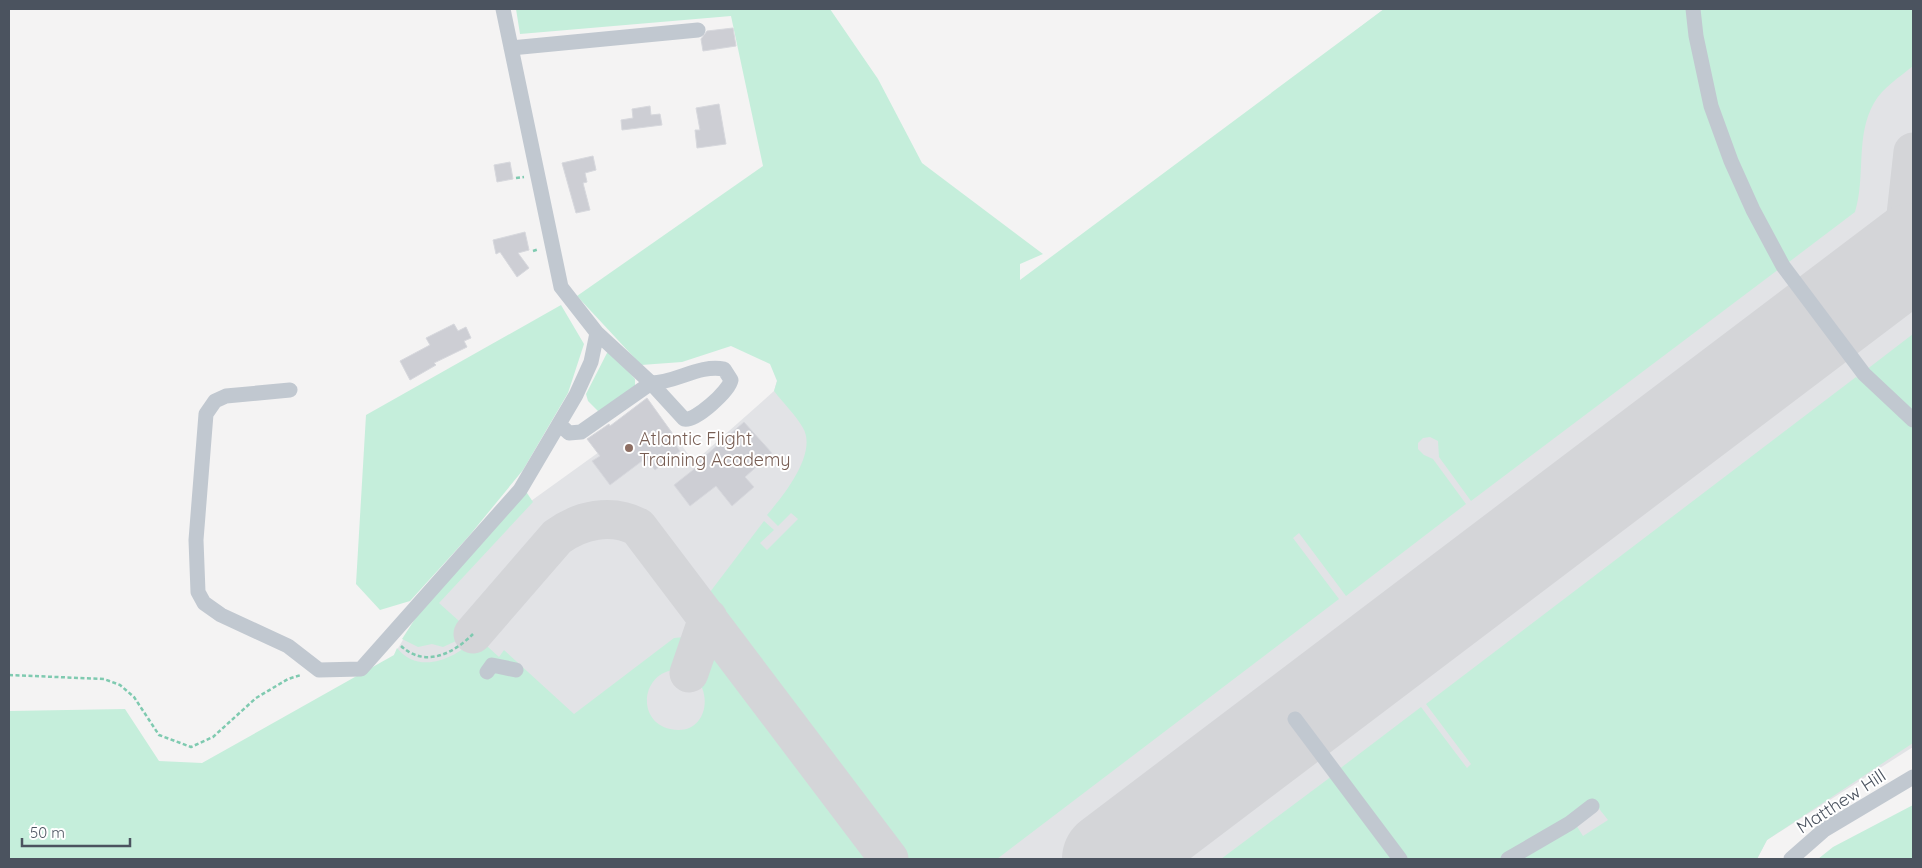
<svg xmlns="http://www.w3.org/2000/svg" width="1922" height="868" font-family="Quicksand,sans-serif">
<style>
.airport{fill:#e2e3e6}
.green{fill:#c5eedb}
.lines{fill:none;stroke-linecap:round;stroke-linejoin:round}
.taxiway{stroke:#d4d5d8;stroke-width:39}
.runway{stroke:#d4d5d8;stroke-width:96}
.building{fill:#cdced4;stroke:#d7d8dd}
.path{stroke:#7fcab0;stroke-width:2.5;stroke-dasharray:4 2.5;stroke-linecap:butt}
.minor{stroke:#c1c8d0;stroke-width:15}
.education-dot{fill:#8d6e63;stroke:#fff;stroke-width:2}
.labels{text-anchor:middle;dominant-baseline:central;stroke-width:4;stroke-linejoin:round;paint-order:stroke}
.education-label{font-size:18px;fill:#785e54;stroke:#fff;text-anchor:start}
.street-label{font-size:18px;fill:#4b535f;stroke:#fff}
</style>
<rect width="100%" height="100%" fill="#f4f3f3"/>
<path class="airport" d="M1384 9H1913V747L1767 840 1757 859H525L394 655 417 616 531 501 656 411 694 462 774 391 777 381 822 438Z"/>
<path class="green" d="M516 9H830L878 79 922 163 1043 254 1020 264V280L1384 9H1691L1694 41 1779 269 1471 501 1439 457 1438 441 1430 437 1423 438 1418 443V449L1424 455 1433 459 1466 504 1346 596 1299 533 1293 538 1339 599 997 859H904L707 596 764 521 774 530 760 543 767 550 798 519 791 513 778 526 767 515C782 497 818 454 803 428 796 415 783 403 774 391L777 381 770 364 731 346 682 362 641 365 577 296 763 166 731 16 520 34Z
M1698 9H1913V66C1900 77 1883 87 1874 103 1855 136 1866 177 1855 212L1785 265 1753 203 1709 81Z
M561 305 584 344 568 393 523 470 469 536 410 601 380 610 356 584 366 415Z
M1913 334V413L1866 370Z
M611 352 635 379V386L599 412 588 401 586 394 607 353Z
M1856 377 1913 424V743L1767 840 1757 859H1519L1576 825 1583 836 1608 820 1593 801 1499 859H1405L1338 770 1421 707 1467 768 1471 764 1426 704Z
M525 490 533 502 439 603 469 630 456 641 443 647 432 644 418 647 402 639 424 605Z
M695 636 682 670C643 666 633 720 670 729 703 737 715 699 695 676L706 641 715 645 873 859H9V711L125 709 159 761 202 763 394 655 397 648C419 676 457 658 477 637L499 657 504 650 574 714 674 638Z
M1332 776 1395 859H1221Z
M1913 805V859H1818L1833 847Z"/>
<g class="lines">
<path class="taxiway" d="M1882 275 1906 215 1913 152
M473 634 557 537C580 520 611 513 638 527L889 859
M689 673 708 618"/>
<path class="runway" d="M1110 859 1913 251"/>
</g>
<path class="building" d="M733 28 736 46 703 51 701 39 707 31Z
M719 104 726 144 697 148 695 130H700L696 108Z
M650 106 651 115 660 114 662 125 622 130 621 120 633 118 632 109Z
M593 156 596 170 585 173 587 182 583 183 590 210 576 213 562 163Z
M510 162 513 179 497 182 494 165Z
M525 232 529 250 518 253 529 268 517 277 500 252 496 254 493 240Z
M454 324 458 331 466 327 471 338 464 341 467 347 434 363 436 365 410 380 400 361 430 345 426 338Z
M647 398 675 437 671 439 680 451 655 470 646 458 610 485 592 461 600 456 587 439 609 424 610 426Z
M744 422 772 453 745 477 754 487 732 506 716 486 690 506 674 485 698 466 696 464Z"/>
<g class="lines">
<path class="path" d="M516 178 524 177
M533 251 539 249
M401 646C425 668 453 654 473 634
M9 675 104 679 120 685 134 697 159 735 191 747 213 737 256 698 288 679 301 675"/>
<path class="minor" d="M503 9 561 287 597 333 651 383 684 419C695 422 729 391 731 380L724 369C699 364 676 383 651 383L581 432 569 433 559 424
M1693 9 1696 36 1711 106 1731 161 1753 210 1783 266 1864 374 1913 420
M511 48 698 30
M290 390 226 396 215 401 206 414 196 540 198 592 204 603 221 615 288 646 319 670 361 669 520 490 576 395 591 362 597 333
M487 672 492 665 516 670
M1295 719 1400 859
M1508 859 1570 823 1592 806
M1791 859 1824 830 1913 777"/>
</g>
<circle class="education-dot" cx="629" cy="448" r="5"/>
<g class="labels">
<g class="education-label">
<text x="639" y="438">Atlantic Flight<tspan x="639" dy="21">Training Academy</tspan></text>
</g>
<g class="street-label">
<text transform="translate(1841 801) rotate(-33)">Matthew Hill</text>
</g>
</g>
<rect width="1922" height="868" fill="none" stroke="#4b535f" stroke-width="20"/>
<path d="M22 838v8h108v-8" fill="none" stroke="#4b535f" stroke-width="2.5"/>
<text x="30" y="838" font-size="15" fill="#4b535f" stroke="#ffffff" stroke-width="4" paint-order="stroke">50 m</text>
</svg>
